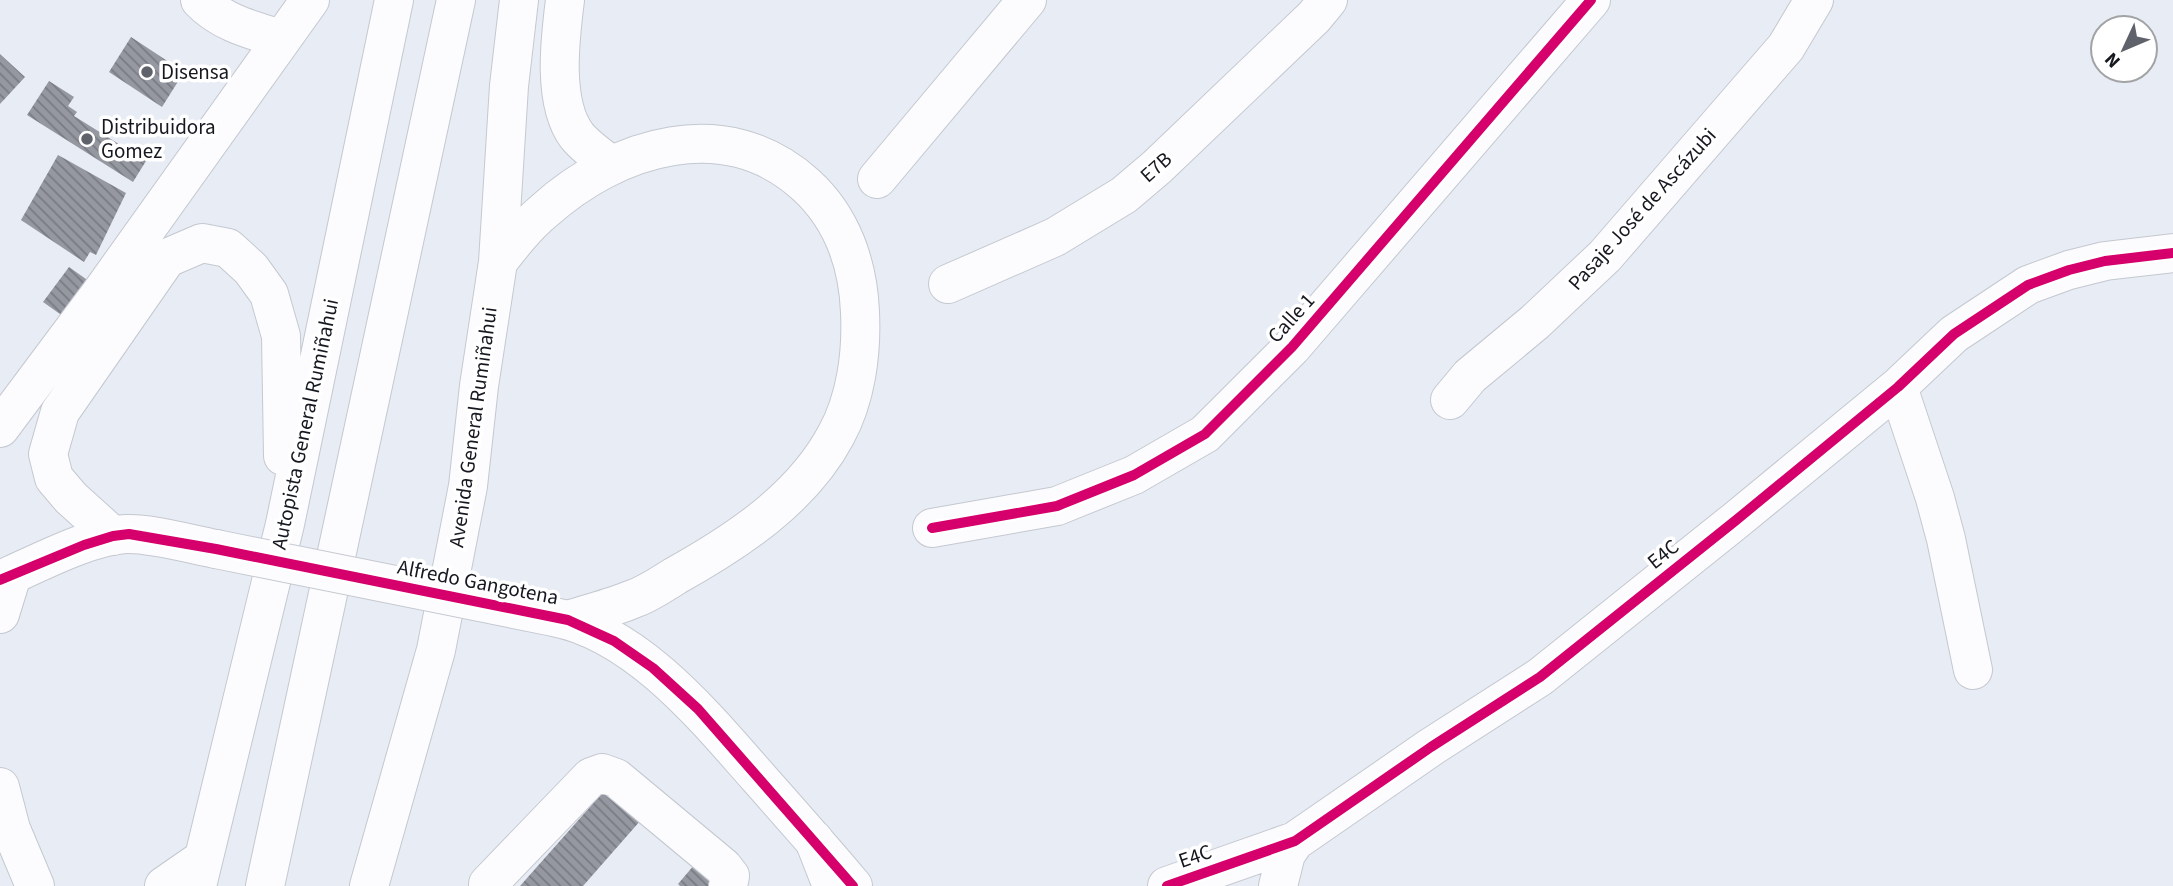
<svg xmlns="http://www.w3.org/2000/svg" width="2173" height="886" font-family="'Source Sans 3',sans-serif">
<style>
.building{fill:url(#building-back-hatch)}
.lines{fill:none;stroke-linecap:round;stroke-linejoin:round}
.minor-casing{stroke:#c4c8d0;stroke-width:40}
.major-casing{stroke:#c4c8d0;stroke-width:40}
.highway-casing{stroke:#c4c8d0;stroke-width:40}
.minor{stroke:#fcfcfe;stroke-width:38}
.major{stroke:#fcfcfe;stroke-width:38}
.highway{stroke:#fcfcfe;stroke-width:38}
.minor-bridge-casing{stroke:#c4c8d0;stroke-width:40;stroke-linecap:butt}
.minor-bridge{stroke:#fcfcfe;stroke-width:38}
.cycleway-casing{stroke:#fff;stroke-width:15}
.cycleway{stroke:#d6006c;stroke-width:10}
.poi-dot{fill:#5f626a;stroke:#fff;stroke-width:2.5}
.labels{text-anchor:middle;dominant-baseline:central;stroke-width:7;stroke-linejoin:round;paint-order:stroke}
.poi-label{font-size:21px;fill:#15181f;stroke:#fff;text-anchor:start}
.street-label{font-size:21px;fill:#15181f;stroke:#fff}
</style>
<defs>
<pattern id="building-back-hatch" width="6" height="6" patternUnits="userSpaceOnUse" patternTransform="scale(1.75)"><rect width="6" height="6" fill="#9598a0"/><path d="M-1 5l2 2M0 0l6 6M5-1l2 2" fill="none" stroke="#787b82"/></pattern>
</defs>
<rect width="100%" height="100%" fill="#e8ecf5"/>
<path class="building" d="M131 37 184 72 162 107 109 72Z
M0 54 25 77 0 104Z
M49 81 74 97 68 106 77 112 74 116 146 161 133 182 27 115Z
M58 155 126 193 96 255 90 252 84 262 21 220Z
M69 267 93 284 67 319 43 302Z
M613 781 648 812 583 886H520Z
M700 858 719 875 708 886H680L678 884Z"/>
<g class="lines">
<defs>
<path id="minor" d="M200 0C222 23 252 30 281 39
M877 179 1027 0
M948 284 1055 237 1124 195 1157 167 1314 17 1328 0
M1898 387 1935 498 1946 539 1973 670
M1450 400 1470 376 1535 322 1605 256 1786 47 1814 0
M932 528 1057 506 1134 475 1205 434 1292 347 1591 0
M0 580C35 565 88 536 126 534 151 533 190 544 216 549
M554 617C637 633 705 717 758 777 790 813 822 849 853 886
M488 884 591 777 602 773 616 778 723 867 730 876 728 886
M1167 886 1295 841 1431 747 1540 677 1735 521 1898 387 1954 334 2028 285 2069 270 2105 261 2173 253
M1278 886 1286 854 1295 841"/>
<path id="major" d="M565 0C560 39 552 103 577 136 586 147 599 156 611 165
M498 262C512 244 526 226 544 211 616 146 726 112 806 185 842 218 858 264 860 312 862 353 856 399 836 435 802 499 736 542 675 576 662 584 648 594 633 599 612 608 589 613 568 620
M814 840 832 886
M369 886 436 650 468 486 479 386 498 262 509 86 519 0"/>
<path id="highway" d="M0 428 100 294 310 0
M113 536 71 498 54 478 48 454 60 412 167 258 202 243 228 248 251 269 269 294 281 336 283 456
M0 614 12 575
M0 787 11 829 35 886
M164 886 203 859
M197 886 285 524 394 0
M265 886 456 0"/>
</defs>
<use href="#minor" class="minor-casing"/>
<use href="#major" class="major-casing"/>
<use href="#highway" class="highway-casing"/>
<use href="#minor" class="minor"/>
<use href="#major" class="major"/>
<use href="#highway" class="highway"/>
<defs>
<path id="minor-bridge" d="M216 549 554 617"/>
</defs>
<use href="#minor-bridge" class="minor-bridge-casing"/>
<use href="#minor-bridge" class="minor-bridge"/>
<defs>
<path id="cycleway" d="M932 528 1057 506 1134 475 1205 434 1292 347 1591 0
M0 580 84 545 113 536 129 534 216 549 568 620 614 641 653 668 698 709 853 886
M1167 886 1295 841 1431 747 1540 677 1735 521 1898 387 1954 334 2028 285 2069 270 2105 261 2173 253"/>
</defs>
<use href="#cycleway" class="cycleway-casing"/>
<use href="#cycleway" class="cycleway"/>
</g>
<g class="poi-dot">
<circle cx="147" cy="72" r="7"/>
<circle cx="87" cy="139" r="7"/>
</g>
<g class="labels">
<g class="poi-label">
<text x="161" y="72">Disensa</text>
<text x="101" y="127">Distribuidora<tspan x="101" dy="24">Gomez</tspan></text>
</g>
<g class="street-label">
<text transform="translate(1156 167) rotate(-42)">E7B</text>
<text transform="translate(1642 209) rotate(-48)">Pasaje José de Ascázubi</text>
<text transform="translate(1291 318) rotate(-48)">Calle 1</text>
<text transform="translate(305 424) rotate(-78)">Autopista General Rumiñahui</text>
<text transform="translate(473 427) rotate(-82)">Avenida General Rumiñahui</text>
<text transform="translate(1663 554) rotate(-39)">E4C</text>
<text transform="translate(478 582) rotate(11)">Alfredo Gangotena</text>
<text transform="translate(1195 856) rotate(-19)">E4C</text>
</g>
</g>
<g transform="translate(2124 49) rotate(226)"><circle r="33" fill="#ffffff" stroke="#a1a3a5" stroke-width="2"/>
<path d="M0-5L12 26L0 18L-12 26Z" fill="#5f626a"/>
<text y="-10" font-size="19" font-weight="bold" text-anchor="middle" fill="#15181f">N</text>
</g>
</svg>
